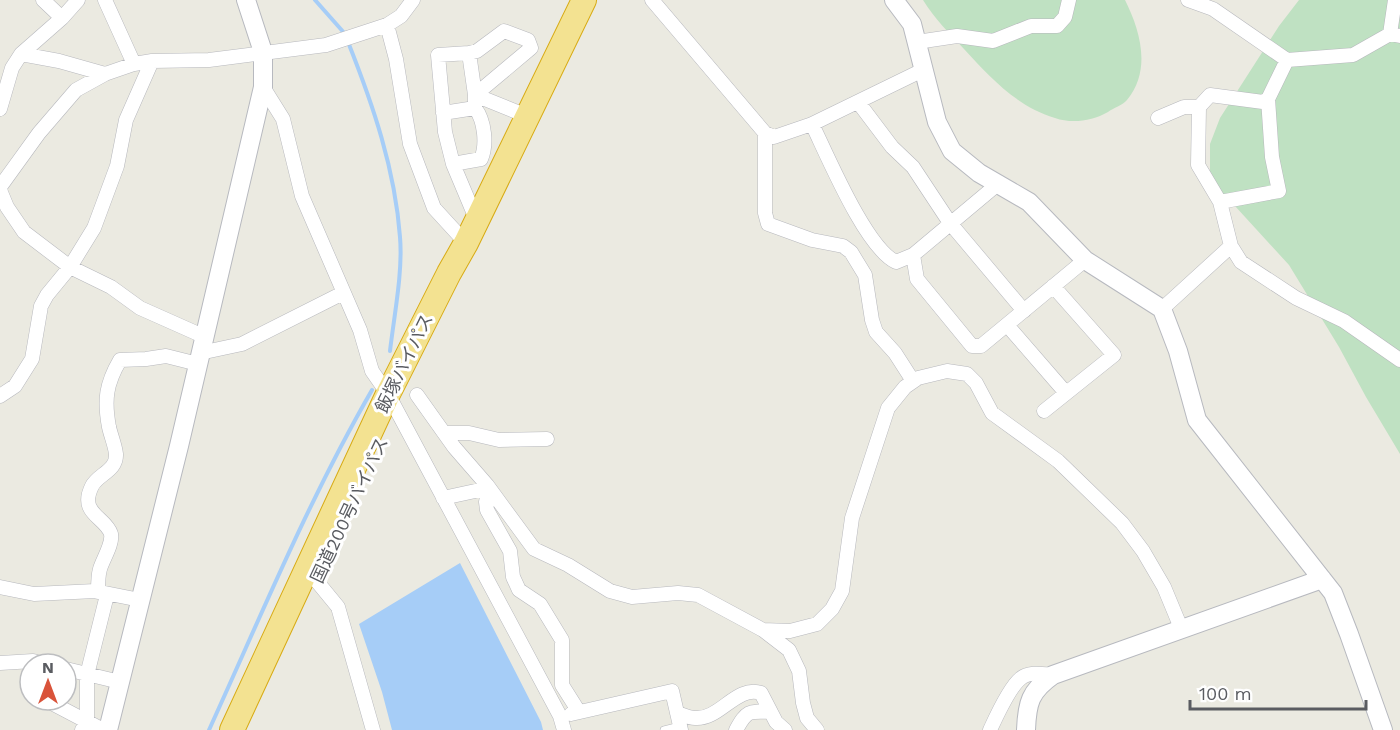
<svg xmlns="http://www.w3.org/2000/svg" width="1400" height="730" font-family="'Work Sans','Noto Sans JP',sans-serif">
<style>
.green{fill:#bfe1c2}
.water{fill:#a6cdf7}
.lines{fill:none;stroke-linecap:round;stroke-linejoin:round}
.stream{stroke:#a6cdf7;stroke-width:4}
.lane-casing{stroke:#b7b8bd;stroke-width:8}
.street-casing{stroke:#b7b8bd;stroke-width:15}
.secondary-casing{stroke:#b7b9bf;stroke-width:20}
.highway-casing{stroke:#d8ab14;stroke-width:26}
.lane{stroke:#fff;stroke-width:7}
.street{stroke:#fff;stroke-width:14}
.secondary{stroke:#fff;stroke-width:18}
.highway{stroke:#f3e291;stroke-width:24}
.labels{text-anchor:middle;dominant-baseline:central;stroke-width:6;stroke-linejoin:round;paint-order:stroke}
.street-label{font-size:18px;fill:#5a5c61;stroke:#fff}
</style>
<rect width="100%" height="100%" fill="#ebeae1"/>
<path class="green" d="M923 0H1125C1140 30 1152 70 1127 100 1123 105 1113 108 1108 112 1092 121 1072 124 1055 118 1016 106 991 78 964 49 949 33 935 19 923 0Z
M1299 0H1400V454L1366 397 1339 347 1289 265 1235 206 1217 191 1210 181V144L1220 118 1279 26Z"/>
<path class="water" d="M460 563 541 722 543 730H392L382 692 359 624Z"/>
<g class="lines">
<path class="stream" d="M315 0 346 35
M348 42C373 105 395 169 400 237 403 272 394 316 390 351
M209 730C261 616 309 499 372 390"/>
<defs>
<path id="lane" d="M664 730 680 726"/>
<path id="street" d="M43 0 62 18
M105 0 134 64
M652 0 765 133 774 137 812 124 925 69
M1188 0 1213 9 1287 60 1353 55 1390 34 1400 36
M387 25 396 59 410 144 434 208 466 243
M1390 34 1395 0
M917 42 957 36 993 41 1031 26H1057L1065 17 1069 0
M21 54 59 61 105 74
M263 87 283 119 302 196 360 330 372 371 388 394 560 716 564 730
M858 102 892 147 913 167 950 223 1024 311
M1199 107 1198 165 1220 202 1231 246 1241 262 1296 298 1344 321 1400 360
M0 109 12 68 21 54 62 18 78 0
M443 113 475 108V95L531 48 528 40 504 31 477 51 469 53
M1158 118 1184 107H1199L1210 95 1263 102 1268 99 1287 60
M812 124C828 157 866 248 896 262L913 255 999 183
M765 133V213L768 224 812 240 843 246 851 252 865 275 872 320 876 332 895 353 913 381
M453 164 481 159C487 145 485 121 475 108
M0 187 39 133 76 90 105 74 134 64 152 61 209 60 326 45 387 25 401 16 413 0
M0 190 7 207 24 232 70 267 111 287 140 308 203 336
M1220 202 1279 191 1272 157 1268 99
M477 221 453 164 445 132 438 55 469 53 475 95 527 116
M913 255 917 279 972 346H981L1085 260
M1162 309 1231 246
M1007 325 1066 393
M200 353 242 344 343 293
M417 395 454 447 487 485 534 549 568 565 610 591 632 597 678 593 698 595 763 630 789 650 799 671 803 703 807 718 817 730
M0 396 15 386 32 359 41 306 47 295 70 267 94 228 117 166 126 120 152 61
M1044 411 1114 355 1053 286
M444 433H469L499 440 547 439
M443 498 489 488 486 502 487 510 510 551 513 577 519 590 540 604 562 640V685L579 712
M315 579 338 607 373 730
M0 587 34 594 95 591 140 600
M98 592C98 585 98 576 100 569 103 559 113 544 111 534 106 517 78 514 92 486 98 474 117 471 116 454 115 445 111 436 109 427 104 400 106 384 120 360L146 359 166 356 198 364
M763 630 790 631 817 624 832 609 842 591 852 518 888 408 905 387 918 378 947 371 967 374 976 383 992 413 1058 461 1122 523 1143 551 1164 587 1181 628
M0 663 33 661 44 664
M66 669 120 682
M46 700 103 730
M677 713C683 715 689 718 695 718 720 720 736 685 761 693L776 722 785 730
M571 714 672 691 681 730
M82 730 87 722V675L107 595
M736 730C747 710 749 711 771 712
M990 730C996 717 1009 688 1020 679 1028 671 1043 674 1053 675"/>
<path id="secondary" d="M894 0 912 24 937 122 952 151 979 173 1029 202 1085 260 1162 309 1178 351 1197 420 1333 593 1349 634 1383 730
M108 730 179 446 263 87V52L246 0
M1026 730C1027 703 1030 691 1053 675L1322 579"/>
<path id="highway" d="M232 730 388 394 449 273 466 243 584 0"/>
</defs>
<use href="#lane" class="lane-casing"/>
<use href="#street" class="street-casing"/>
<use href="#secondary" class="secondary-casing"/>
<use href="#highway" class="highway-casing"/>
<use href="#lane" class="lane"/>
<use href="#street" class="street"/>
<use href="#secondary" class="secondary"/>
<use href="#highway" class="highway"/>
</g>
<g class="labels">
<g class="street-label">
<text transform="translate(404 363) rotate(-64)">飯塚バイパス</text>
<text transform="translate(349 510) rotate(-65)">国道200号バイパス</text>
</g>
</g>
<g transform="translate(48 682)"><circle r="28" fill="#ffffff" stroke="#bdbec0" stroke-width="1.5"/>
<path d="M0-4.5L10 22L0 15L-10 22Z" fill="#d9533a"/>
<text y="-9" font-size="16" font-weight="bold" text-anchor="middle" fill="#5a5c61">N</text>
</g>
<path d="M1190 700v9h176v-9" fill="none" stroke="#5a5c61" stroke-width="3"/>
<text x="1199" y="700" font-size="18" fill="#5a5c61" stroke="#ffffff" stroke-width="4.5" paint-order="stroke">100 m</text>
</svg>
